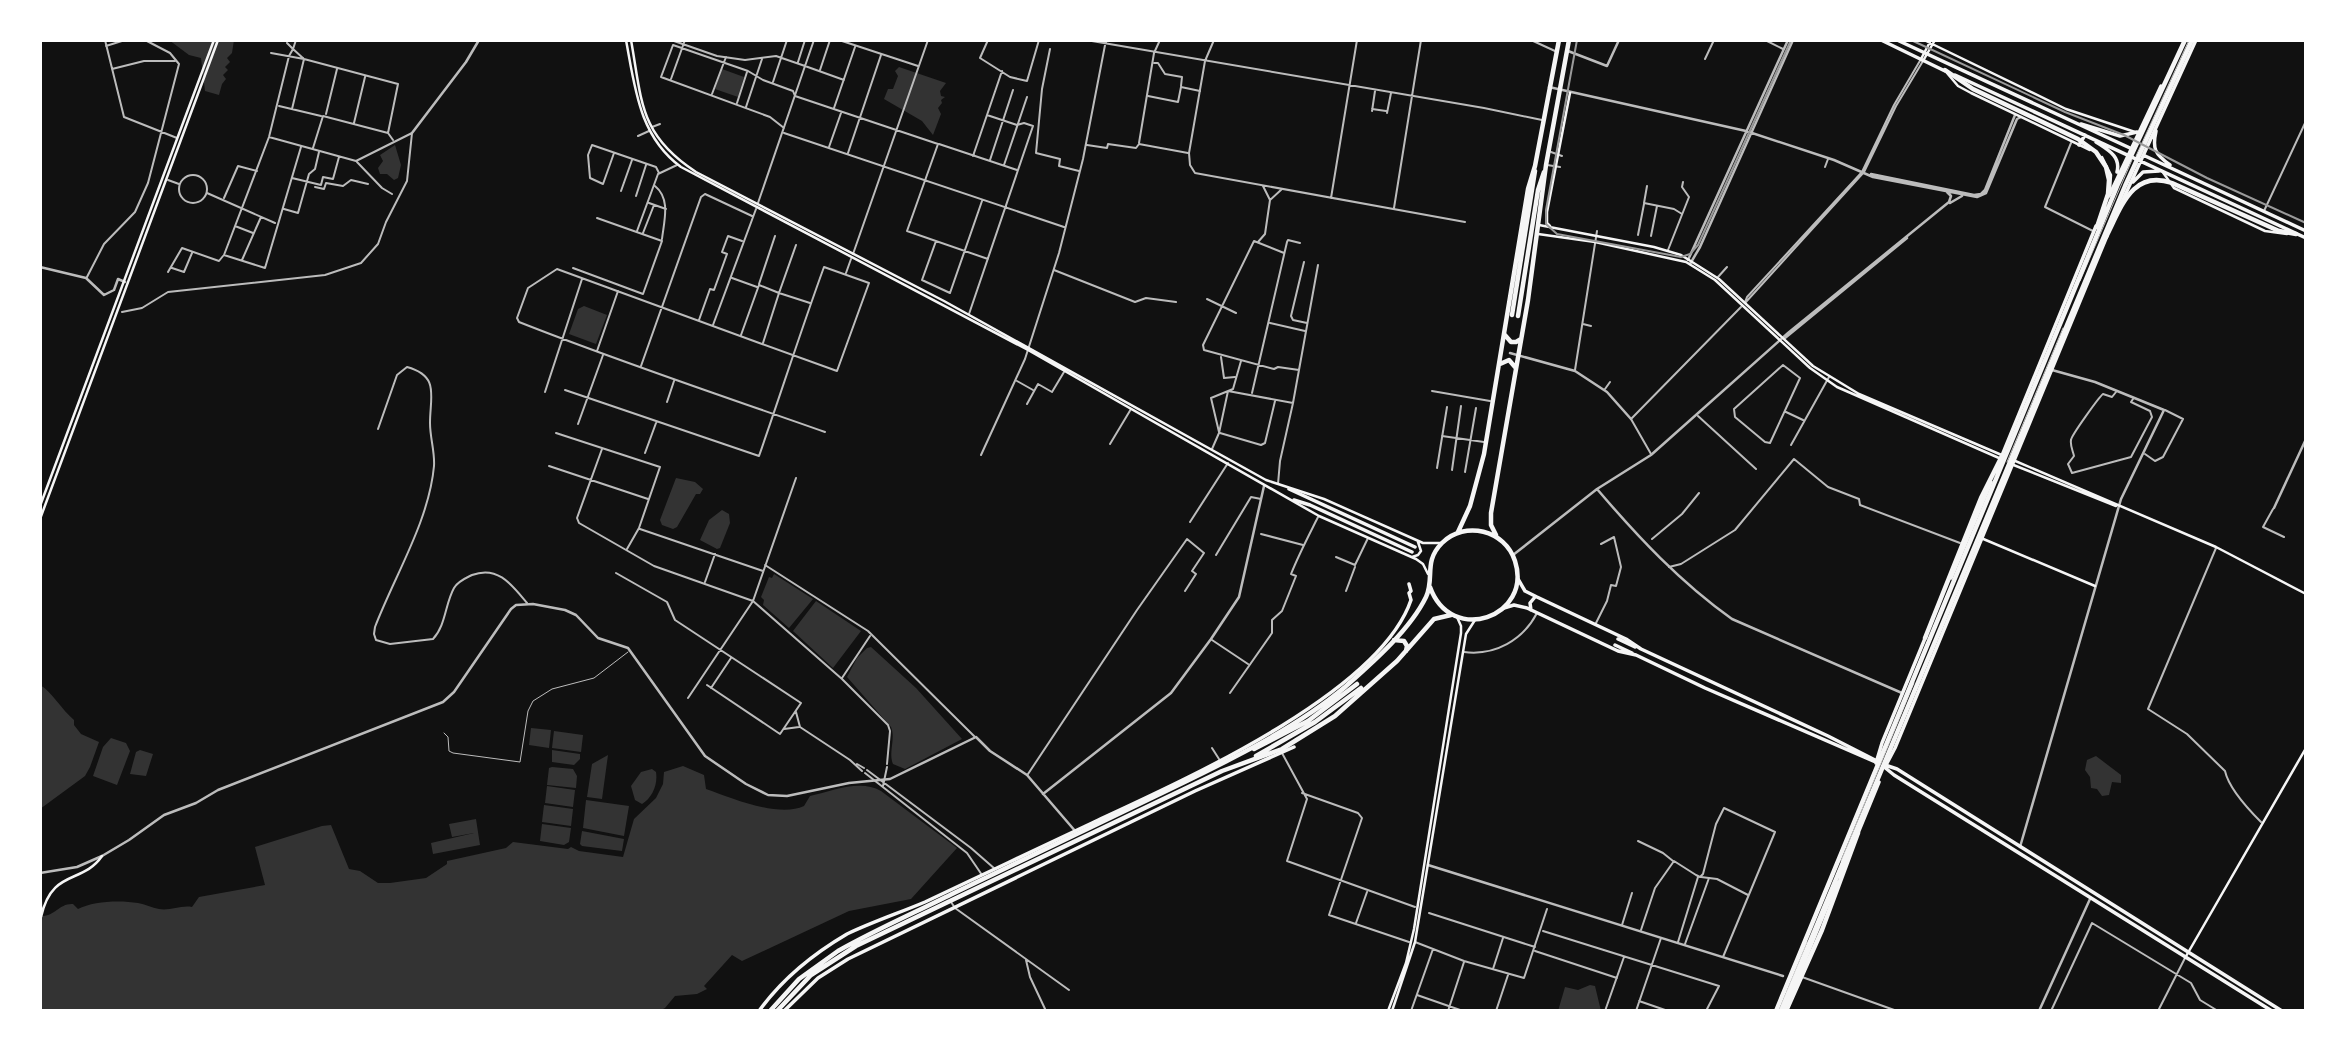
<svg xmlns="http://www.w3.org/2000/svg" width="2346" height="1051" font-family="'Golos Text',sans-serif">
<style>
.water{fill:#333}
.lines{fill:none;stroke-linecap:round;stroke-linejoin:round}
.service{stroke:#bcbcbc;stroke-width:1}
.pedestrian{stroke:#bcbcbc;stroke-width:2}
.minor{stroke:#bcbcbc;stroke-width:2}
.tertiary{stroke:#bcbcbc;stroke-width:2.5}
.secondary{stroke:#f5f5f5;stroke-width:2.5}
.primary{stroke:#f5f5f5;stroke-width:3.5}
.trunk{stroke:#f5f5f5;stroke-width:4.5}
.tram{stroke:#9a9a9a;stroke-width:2}
</style>
<rect width="100%" height="100%" fill="#111"/>
<path class="water" d="M169 40H234L232 53 227 58 230 62 225 67 228 70 223 75 226 79 222 84 219 95 205 91 201 58 189 55Z
M899 67 946 83 940 91 941 96 945 97 941 100 942 103 938 108 941 114 933 135 922 121 884 99 888 89H893L898 76 895 71Z
M722 69 744 77 738 97 715 89Z
M395 145 401 165 398 178 394 180 387 174H380L378 168 383 161 380 155Z
M584 306 607 315 596 344 569 334 578 309Z
M676 478 695 482 703 489 700 494H696L677 527 673 529 662 525 660 520Z
M722 510 729 514 730 523 720 548 717 549 700 540 709 520Z
M774 574 813 599 789 628 763 605 764 600 761 597 769 577 772 578Z
M816 601 861 631 833 668 793 631Z
M871 647 916 688 962 739 905 769 893 764C888 752 896 739 891 727L847 677 857 658 867 648Z
M40 685C51 691 62 710 74 720V725L81 734 99 742 90 767 85 776 40 809Z
M531 728 551 730 549 748 529 745Z
M554 731 583 735 581 752 552 748Z
M111 738 126 743 130 751 117 785 93 776 103 747Z
M140 750 153 754 146 776 130 774 136 752Z
M552 750 580 754V759L574 765 552 762Z
M608 755 602 799 587 797 592 764Z
M2096 756 2121 775V783L2112 782 2109 795 2102 796 2097 789 2091 788 2090 777 2085 770 2087 760Z
M683 766 704 775 706 789C731 798 779 818 804 806L810 796C833 791 860 779 881 791L957 848 911 899 849 911 742 961 732 955 704 986 707 989 697 994 675 996 665 1008 659 1011H40V916C55 917 59 903 73 904L78 909C93 901 120 900 138 903 145 904 152 908 159 909 170 911 181 905 192 907L199 897 265 885 255 847 322 826 331 825 349 869 360 871 378 883H390L426 878 447 864V861L506 848 513 842 568 849 571 847 579 851 623 857 634 819 656 798 663 784 664 772Z
M552 767 573 769 577 776 576 788 547 785 549 768Z
M652 769 656 772C658 785 652 798 642 804L635 800 631 786 641 772Z
M547 786 575 790 573 807 545 803Z
M586 800 629 806 624 836 583 828Z
M544 805 573 809 571 826 542 822Z
M476 819 480 845 433 854 431 843 474 833 452 837 449 824Z
M542 824 571 828 569 842 564 845 540 841Z
M582 831 624 839 622 851 582 846 580 844Z
M1590 985 1595 986 1601 1011H1558L1565 987 1578 990Z"/>
<g class="lines">
<path class="service" d="M2136 156 2189 40
M2080 281 2132 160
M2007 462 2063 328
M444 733 448 737 449 751 453 753 520 762 528 711 533 701 552 689 594 678 628 652
M1841 861 1914 683
M1779 1011 1807 942"/>
<path class="pedestrian" d="M1154 63H1158L1165 74 1182 77 1181 86
M1148 96 1178 102 1181 87 1200 91
M1678 942 1698 877
M1685 944 1709 878"/>
<path class="minor" d="M105 40 124 117 177 138
M814 40 805 66 844 80
M839 40 918 66
M988 40 980 58 1010 77 1027 81 1039 40
M1086 40 1484 108 1542 120
M1214 40 1205 61 1189 153 1190 165 1195 173 1465 222
M1531 40 1555 51
M1765 40 1783 49
M674 41 717 56 745 60 776 56 805 66 758 203
M287 43 293 49 289 56 269 137 224 255 265 268 301 147
M106 46 125 40
M1050 49 1042 89 1036 153 1060 159 1059 166 1079 171
M271 53 304 59 398 84 388 133
M1705 59 1714 40
M798 62 805 40
M112 69 144 61H175
M820 70 830 40
M671 79 685 40
M773 82 787 40
M712 94 726 57
M737 103 747 72
M279 106 321 116
M746 107 762 59
M834 108 855 47
M292 109 304 59 293 49 296 40
M1372 109 1386 111
M1372 111 1375 91
M1387 113 1391 93
M326 114 337 69
M354 123 365 77
M652 127 660 124
M784 128 770 117 661 77 673 45 748 71 763 80 793 91 795 96 938 144 907 231 988 259
M784 133 1064 227
M638 136 649 131
M1139 143 1154 53 1160 40
M2071 143 2045 207 2093 231
M939 144 1017 170
M1087 145 1107 148 1108 144 1136 148 1139 144 1188 153
M829 147 841 113
M313 148 323 116 388 133 393 140
M1551 152 1562 156
M614 153 603 184 590 178 588 155 592 145 656 167 659 173
M848 153 881 55
M973 156 1002 71
M990 160 1013 90
M357 162 382 188 392 194
M1004 165 1027 97
M1547 165 1560 167
M1825 167 1828 159
M179 189a14 14 0 1 1 28 0a14 14 0 1 1-28 0Z
M292 178 321 185 323 177 333 179 339 157
M168 180 179 184
M655 186C671 199 664 221 662 239
M1263 186 1270 200 1282 189
M1647 186 1644 203 1674 209 1682 214
M315 187 324 189 326 183 343 186 351 180 368 184
M621 191 632 160
M207 193 275 223
M636 196 646 165
M224 198 238 166 257 171
M1331 198 1357 40
M649 203 666 209
M1394 208 1421 40
M284 209 298 213 309 174 315 169 319 152
M2264 211 2306 121
M235 226 253 233
M637 231 658 174 677 165
M643 233 654 205
M1638 235 1644 204
M1651 236 1657 206
M936 241 922 280 950 293 982 201
M1258 242 1265 234 1270 200
M1668 250 1689 197 1682 187 1683 182
M1284 253 1254 241 1203 345 1204 350 1274 369 1278 367 1299 370
M853 254 928 40
M242 260 261 217
M1304 262 1291 316 1293 320 1307 323
M172 268 184 272 192 253
M573 268 643 294 662 241 597 218
M1054 270 1135 302 1146 298 1176 302
M168 272 182 248 219 261 223 256
M846 273 851 259
M87 277 104 244 135 212 148 183 179 64 170 53 145 40
M1718 277 1727 267
M732 278 757 287
M759 284 775 236
M1207 299 1236 313
M1745 302 1747 297 1862 172 1894 105 1921 59
M1745 303 1864 172 1896 106 1923 61
M122 312 142 308 168 292 325 275 361 263 378 244 386 222 407 181 412 133 356 161 269 137
M969 314 1033 126 1024 123 1017 125 987 115
M699 320 710 289 714 290 727 254 722 252 728 236 742 241
M1270 323 1305 331
M1583 324 1591 326
M713 325 756 209
M741 335 759 285 779 293 796 245
M763 343 779 293 810 303
M597 351 618 291
M1221 357 1224 378 1235 377
M1783 365 1800 378 1770 443 1765 442 1735 417 1734 409Z
M641 366 701 197 705 194 752 216
M1575 370 1597 231
M1017 381 1033 390
M1605 389 1610 382
M565 390 759 456C781 393 801 330 824 267L869 283 837 371 762 344 557 269 528 288 517 318 519 322C620 362 723 396 825 432
M1432 391 1490 401
M545 392 582 279
M2116 392 2112 397 2103 394C2099 397 2071 436 2071 440 2070 446 2073 451 2074 456L2068 464 2072 473 2131 457 2152 417 2150 411 2131 402 2133 399
M1252 393 1287 242 1288 240 1300 243
M667 402 674 381
M1027 404 1038 384 1052 392 1064 372
M1786 412 1803 420
M1698 416 1756 469
M578 424 603 355
M378 429 397 375 407 367C440 376 430 396 430 423 430 438 435 452 434 466 429 521 395 575 375 627L374 634 376 640 390 644 433 639C446 625 445 604 454 588 458 581 466 578 472 575 498 565 512 585 527 603
M1219 432 1211 398 1233 389 1241 361
M556 433 660 467 639 528 627 549
M1220 433 1261 445 1265 443 1275 401
M1442 436 1484 442
M1110 444 1131 409
M1791 445 1829 377
M602 449 577 518 579 523 654 566 753 601 842 679 888 725 890 731 887 764
M1212 449 1219 433 1228 391 1293 403 1318 265
M645 453 656 423
M1651 454 1631 419 1741 307
M2145 454 2155 461 2163 457 2183 419 2165 410
M981 455 1025 359 1059 253 1083 159 1106 40
M549 466 648 499
M1437 468 1447 407
M1452 470 1461 406
M1465 472 1476 408
M1278 484 1280 461 1293 403
M2273 509 2263 527 2284 537
M1190 522 1228 463
M640 529 763 571
M1261 534 1303 545
M1652 539 1682 514 1699 493
M2216 548 2148 709 2187 734 2225 771C2229 789 2248 809 2261 822
M1216 555 1251 497 1261 499
M1336 557 1355 565 1368 538
M765 565 868 631 975 737
M1669 567 1681 564 1735 530 1794 459 1828 487 1859 499 1860 505 1960 543
M616 573 667 602 675 620 801 703 780 734 707 685
M705 582 715 554
M1346 591 1355 567
M1596 623 1607 601 1611 585 1616 586 1621 567 1614 537 1601 544
M1212 640 1248 664
M1464 652C1495 656 1523 640 1537 613
M842 678 870 636
M711 688 731 658
M1230 693 1272 633V620L1282 611 1296 576 1291 574C1299 554 1308 537 1318 517
M688 698 753 601 796 478
M796 712 800 727 850 760 862 771
M784 729 799 727
M1212 748 1219 759
M1282 753 1307 799 1287 861 1415 907
M857 764 864 768
M867 770 971 848 995 869
M865 773 967 853 982 875
M1028 774 1137 610 1187 539 1204 553 1192 571 1196 574 1185 591
M883 786 887 767
M1302 793 1358 813 1362 818 1329 915 1409 942
M1638 841 1663 853 1673 861
M1701 877 1717 879 1748 895
M951 902 955 908 1069 990
M1429 913 1535 947
M1356 923 1367 892
M1622 925 1632 893
M1641 930 1655 888 1674 861 1696 875 1700 877 1703 874 1716 824 1724 808 1775 832 1723 957
M1543 931 1719 986 1706 1011
M1415 942 1464 961 1524 978 1547 909
M1535 951 1617 978
M1026 960 1030 977 1046 1011
M1493 969 1503 938
M1802 977 1897 1011
M1417 995 1463 1011
M1639 1001 1668 1011
M1411 1011 1433 949
M1448 1011 1464 962
M1496 1011 1508 975
M1605 1011 1624 957
M1636 1011 1661 938
M2051 1011 2092 923 2191 983 2200 1000 2218 1011
M2158 1011 2185 958"/>
<path class="tertiary" d="M1568 51 1607 66 1619 40
M1549 87 1746 131 1834 160 1873 177 1977 197 1986 193 2017 119 2021 117
M412 133 466 62 479 40
M1871 174 1974 195 1981 194 1985 190 2015 115
M1950 203 1962 196
M1688 260 1788 40
M1690 264 1700 247 1793 40
M40 267 86 278 104 295 114 290 118 279 125 282
M1785 338 1907 238
M1510 353 1575 371 1607 392 1631 419
M1597 489C1638 537 1680 582 1732 619L1902 693
M2274 508 2306 439
M1513 555 1597 489 1651 455 1788 333 1949 202 1951 196 1947 192
M1043 794 1171 693 1211 639 1239 597 1264 486
M2020 847 2121 499 2164 410 2095 382 2052 370
M1428 865 1783 976
M40 873 77 867 102 856 129 840 164 815 196 803 218 790 443 702 454 692 511 609 516 605 533 604 565 610 576 615 598 638 628 648 705 756 746 784 768 795 787 796 849 783 890 779 976 737 990 751 1027 775 1076 832
M2039 1011 2090 899"/>
<path class="secondary" d="M626 40C635 88 639 136 681 167L1028 350 1319 516 1416 559 1423 564 1428 574
M631 40C642 101 639 135 696 172L944 301 1266 480 1324 499 1423 543H1441
M1924 40 2066 109 2135 132
M1921 59 1931 40
M1923 61 1935 40
M1947 73 1958 86 1971 93 2090 150
M2102 157 2111 175 2110 190
M2162 171 2174 188 2265 231 2287 234
M1539 225 1654 247 1681 255 1719 279 1813 366 1859 394 2004 456
M1550 226 1547 223V212L1570 93
M1538 234 1595 242 1686 262 1715 280 1810 368 1837 387 1999 458
M2013 460 2216 547 2306 594
M2011 464 2116 506
M40 506 214 40
M40 519 218 40
M1981 538 2095 586
M1412 557 1418 555 1421 551 1418 542
M40 863 41 910
M41 917C52 868 82 885 102 856
M2185 958 2306 748
M1388 1011 1406 963 1414 929 1461 633V626L1457 617
M1392 1011 1415 942 1466 634 1475 620"/>
<path class="primary" d="M1881 40 1945 71
M1897 40 2130 148
M1955 75 2306 238
M2081 124 2120 136 2137 132
M2156 131C2152 149 2155 154 2170 165
M2096 142C2108 150 2121 156 2117 172
M2079 145 2085 135
M2143 155 2306 231
M2133 182 2143 172 2159 171
M2109 196 2161 86
M2121 204 2196 40
M2001 458 2096 226
M1289 489 1415 547
M1294 500 1310 505 1412 552
M1951 578 1991 482
M1518 579 1525 591 1537 597 1626 639 1641 649 1828 736 1877 761
M1504 608 1514 605 1527 608 1618 651 1636 655 1705 688 1878 763
M1531 610 1530 603 1535 597
M1618 639 1635 647
M1615 645 1632 653
M1876 763 1882 743 1926 636
M1885 765 1897 769 2282 1011
M1886 765 1895 748 2107 236
M1883 766 1894 775 2272 1011
M1858 833 1879 782
M759 1011C782 979 813 954 847 934 872 922 899 913 925 902 981 876 1036 849 1092 823 1180 782 1379 694 1411 600L1409 593 1411 591 1409 584
M784 1011 818 978 848 959 1195 791 1294 747
M1784 1011 1837 882"/>
<path class="trunk" d="M1945 70 1973 89 2078 139 2096 152 2106 167 2109 180 2108 194 2097 227
M2106 237C2121 208 2132 169 2172 183L2279 231 2296 234
M1512 315 1535 171
M1518 316 1538 190 1544 172
M1504 334 1511 342H1516L1521 339
M1500 364 1509 360 1515 367
M1458 532 1470 506 1484 454 1528 189 1535 166 1559 40
M1496 535 1491 525V513L1528 300 1546 165 1569 40
M1925 638 1981 498 2002 456
M1394 640 1404 641 1407 646 1406 651
M1254 749 1308 721 1357 684
M1256 756 1315 722 1361 688
M770 1011 799 979 838 951C875 930 914 913 952 894 1022 861 1092 827 1162 793 1222 764 1294 730 1345 687 1372 663 1410 630 1426 597 1435 578 1423 562 1442 543 1465 520 1505 530 1515 561 1533 617 1451 646 1430 587
M777 1011 811 975 856 946 1222 771 1282 749 1335 716 1397 661 1434 619 1451 615
M1776 1011 2118 184 2185 40
M1781 1011 2125 186 2192 40
M1786 1011 1822 930 1858 833"/>
<path class="tram" d="M1577 40 1546 210V224L1557 234 1681 257 1690 254 1698 245 1791 40
M1911 40 2065 112 2124 135 2207 178 2306 223"/>
</g>
<rect width="2346" height="1051" fill="none" stroke="#ffffff" stroke-width="84"/>
</svg>
